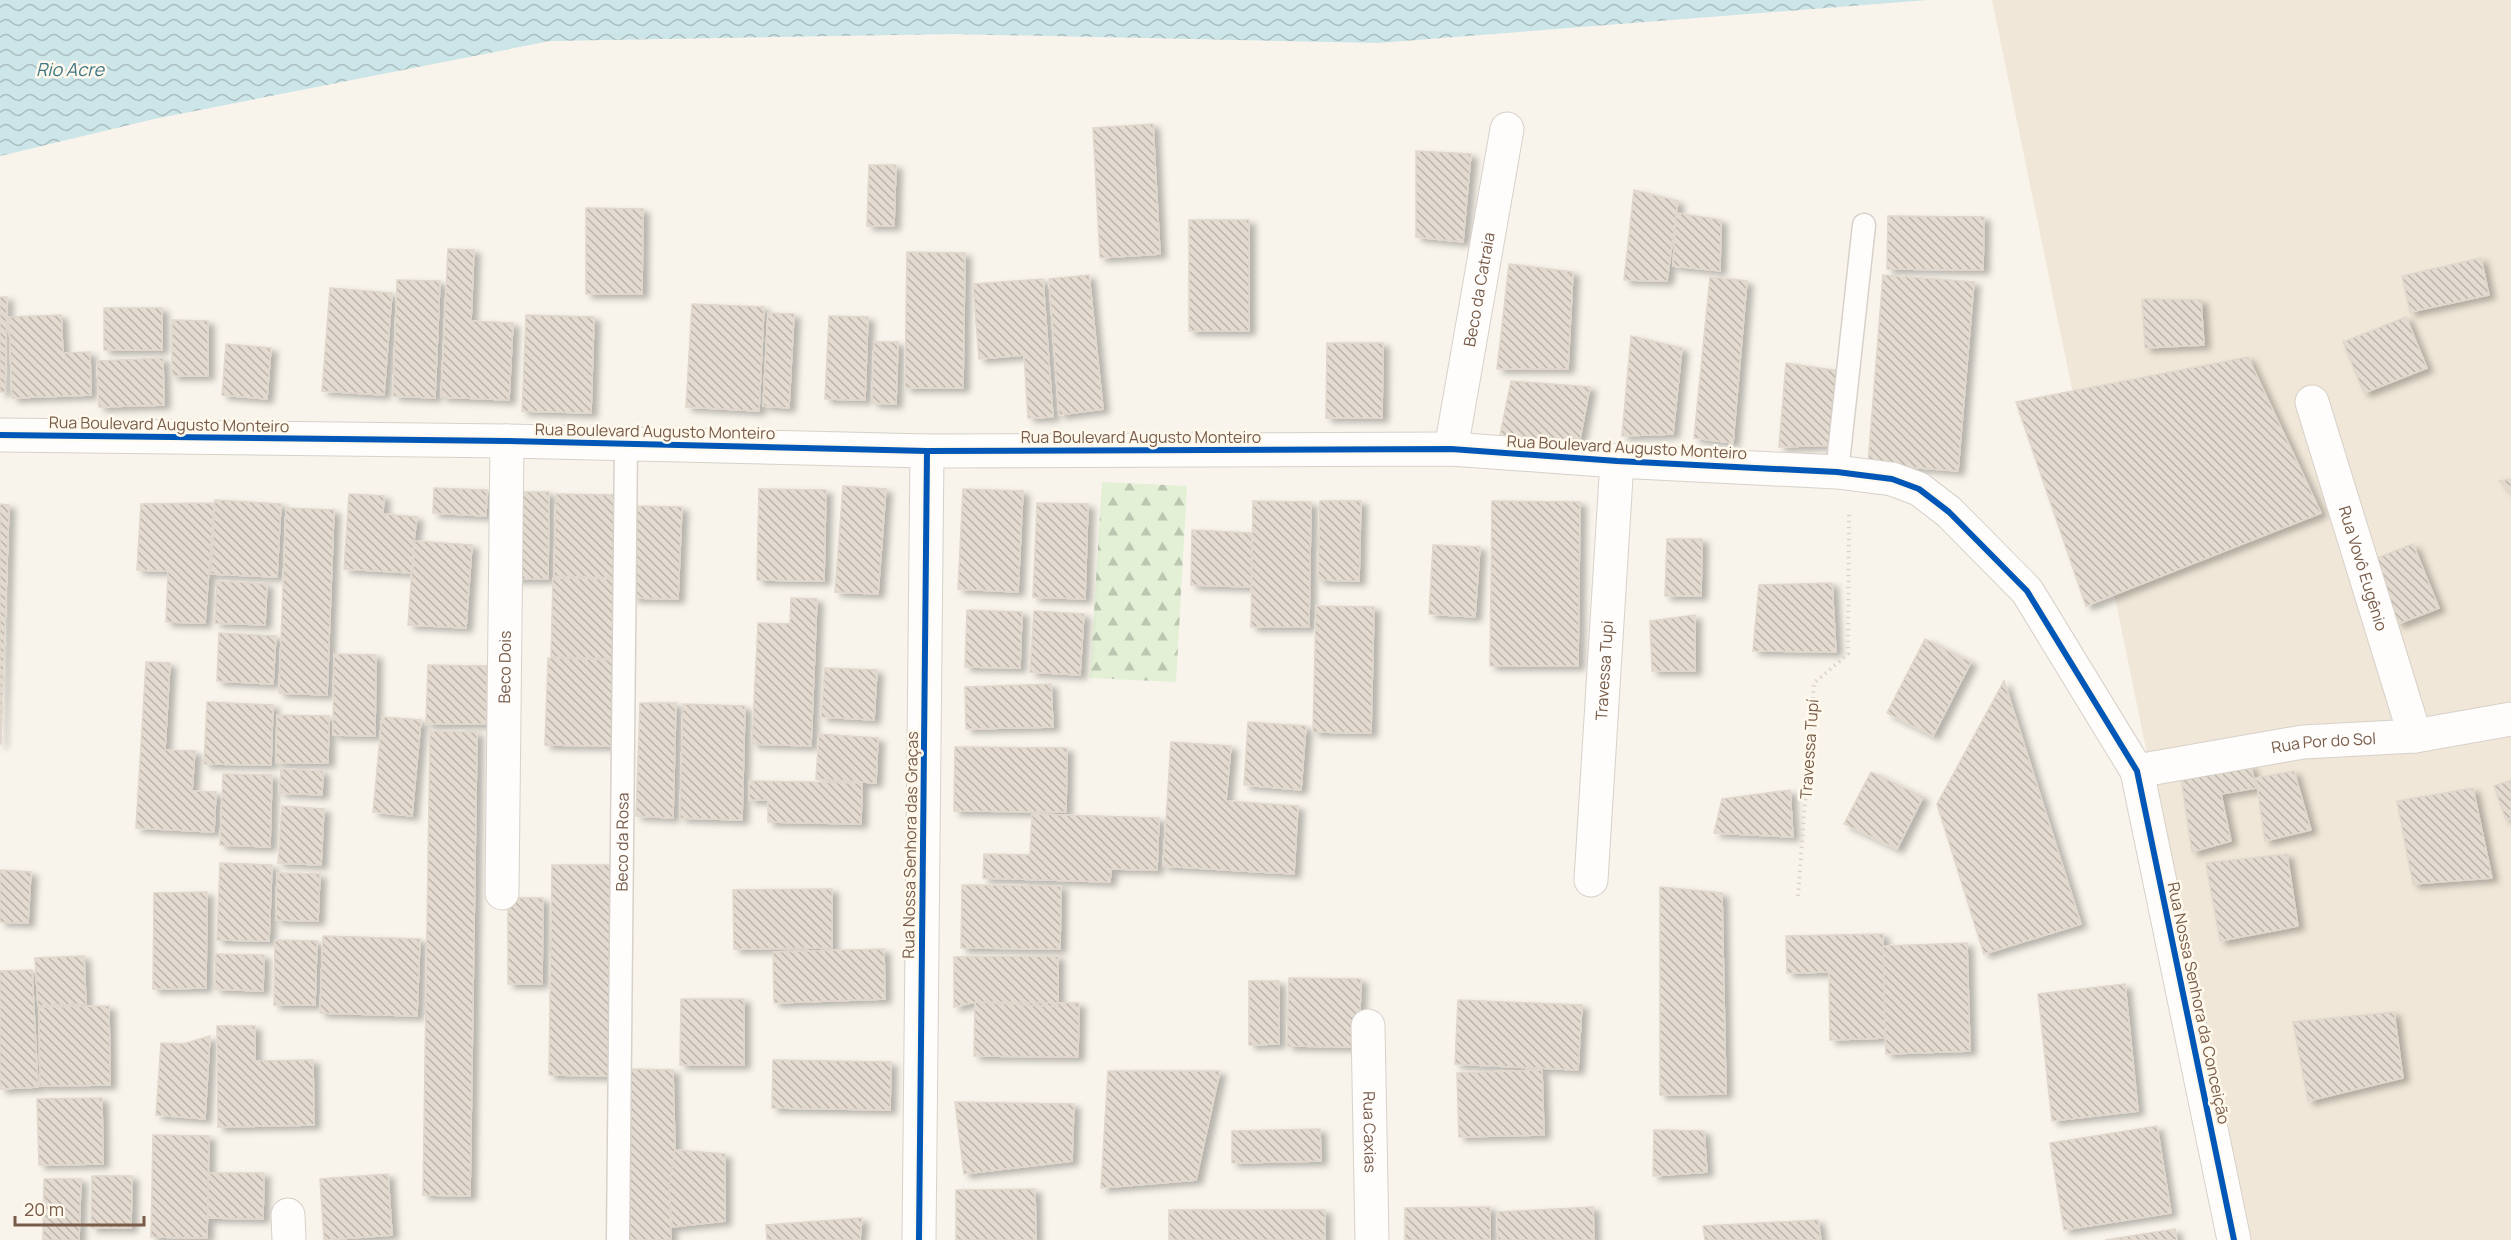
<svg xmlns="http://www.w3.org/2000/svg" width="2511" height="1240" font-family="Manrope,sans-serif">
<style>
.residential{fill:#f1e7d8}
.forest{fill:url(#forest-firs)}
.water{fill:url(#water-waves)}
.building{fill:url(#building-back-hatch);stroke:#e1d7cd;stroke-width:1.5;filter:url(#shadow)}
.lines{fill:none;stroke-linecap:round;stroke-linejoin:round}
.lane-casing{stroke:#d7d1c9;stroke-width:25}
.street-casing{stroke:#d7d1c9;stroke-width:35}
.path{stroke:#dbd3cd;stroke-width:4;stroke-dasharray:1.5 4.5;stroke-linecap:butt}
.lane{stroke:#fefdfc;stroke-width:22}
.street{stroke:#fefdfc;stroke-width:33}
.cycleway-casing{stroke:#fff9ed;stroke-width:10}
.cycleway{stroke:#0057b8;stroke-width:6}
.labels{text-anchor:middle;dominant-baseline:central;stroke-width:5;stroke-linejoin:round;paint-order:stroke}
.street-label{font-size:16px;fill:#785c49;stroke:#fff9ed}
.water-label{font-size:18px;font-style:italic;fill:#3f7685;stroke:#fff9ed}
</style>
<defs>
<pattern id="forest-firs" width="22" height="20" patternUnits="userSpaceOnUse" patternTransform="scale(1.5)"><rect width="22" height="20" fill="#e3f0d6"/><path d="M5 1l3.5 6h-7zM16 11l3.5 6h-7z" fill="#bdc6b0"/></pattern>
<pattern id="water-waves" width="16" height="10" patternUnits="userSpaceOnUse" patternTransform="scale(1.5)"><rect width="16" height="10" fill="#cce5e9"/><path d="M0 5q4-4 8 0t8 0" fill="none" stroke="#aabdbf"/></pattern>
<pattern id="building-back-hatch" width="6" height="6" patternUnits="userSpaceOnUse" patternTransform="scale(1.5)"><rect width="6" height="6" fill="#e3dad0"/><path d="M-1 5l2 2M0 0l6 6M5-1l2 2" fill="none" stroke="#bdb4ab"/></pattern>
<filter id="shadow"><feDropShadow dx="6" dy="4" stdDeviation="3" flood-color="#0004"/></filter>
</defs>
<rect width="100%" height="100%" fill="#f8f4eb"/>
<path class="residential" d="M1992 0H2511V1240H2247Z"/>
<path class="forest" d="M1102 482 1187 486 1176 682 1090 678Z"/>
<path class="water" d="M0 0H1928L1378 43 952 34 550 41 154 119 0 156Z"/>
<path class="building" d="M1153 124 1160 254 1100 258 1093 128Z
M1416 151 1471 154 1463 242 1416 237Z
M869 165H896L894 226H867Z
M1634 190 1678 201 1667 281 1624 280Z
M586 208 643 209 642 294H586Z
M1676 213 1721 220 1720 271 1673 266Z
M1888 216 1984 217 1983 270 1887 269Z
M1189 220H1249V331H1189Z
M448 249 474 250 471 321 513 323 509 400 441 397Z
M907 252 965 253 963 388H905Z
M2481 258 2489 295 2410 312 2402 276Z
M1509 264 1573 272 1568 369H1497Z
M1089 275 1103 409 1059 415 1049 279Z
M1883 275 1974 282 1958 471 1868 464Z
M1710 277 1747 281 1733 443 1694 438Z
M1043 279 1053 417 1028 418 1024 355 979 359 973 284Z
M397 280 440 281 435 398 393 396Z
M330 288 392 293 384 395 322 391Z
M0 297H7L5 392H0Z
M2142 299 2201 300 2204 345 2145 348Z
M692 304 764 307 759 411 686 407Z
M104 308H162V350H104Z
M768 313 794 314 789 408 763 406Z
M61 315 63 353 90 352 91 395 12 398 9 317Z
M526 315 594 317 591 413 522 411Z
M829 316 868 317 865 400 825 399Z
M2406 317 2427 368 2364 393 2343 342Z
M172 320 208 321V376H172Z
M1631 336 1682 348 1673 434 1622 436Z
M874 342H898L896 404 872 403Z
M1327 343H1383L1382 418H1326Z
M226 344 271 348 267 399 222 395Z
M2248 357 2321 513 2086 606 2016 402Z
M163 358 164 405 99 407 97 361Z
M1786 363 1845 372 1836 445 1779 447Z
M1511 381 1590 387 1580 439 1499 440Z
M2511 479V492L2499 481Z
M843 486 886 489 878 594 835 592Z
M434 488 487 490 486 516 433 513Z
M759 489 826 490 824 581 757 580Z
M963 489 1023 491 1018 592 958 589Z
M514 492H549L548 579H513Z
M349 494 384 496 383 514 417 517 414 541 413 573 344 569Z
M556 494 618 495 616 578 554 576Z
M215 500 281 504 277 577 211 574Z
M1253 501 1311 502 1309 627H1251Z
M1320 501H1361L1359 581 1318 580Z
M1492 501 1580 502 1578 666H1490Z
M214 503 205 623 166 622 168 571 137 570 141 504Z
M1037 503 1088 504 1085 599 1033 597Z
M0 504 9 505 1 744H0Z
M636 506 682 507 678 599 632 598Z
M286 508 334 510 327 695 279 693Z
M1192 530 1252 533 1251 587 1191 585Z
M1667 539H1702L1701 596H1665Z
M414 541 472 545 466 628 408 625Z
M2413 544 2439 608 2398 624 2372 560Z
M1433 545 1480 547 1475 617 1429 614Z
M553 578 617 579 615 659 551 657Z
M217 581 267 584 265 625 215 623Z
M1832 583 1836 652 1753 651 1759 585Z
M791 598 817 599 811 746 752 744 758 623 790 624Z
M1316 606 1374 607 1371 733 1313 732Z
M967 610 1022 612 1020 668 965 667Z
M1034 611 1084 614 1080 675 1030 672Z
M1695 615V671H1652L1650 621Z
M219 633 276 636 273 684 217 681Z
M1925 639 1971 662 1933 736 1887 713Z
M334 654 376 655 375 736 333 735Z
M548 658 616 660 613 746 545 745Z
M146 662 170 663 165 750 195 751 192 791 216 792 214 832 136 828Z
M428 665 487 666 486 724H426Z
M825 668 877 670 874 720 821 717Z
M2004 681 2081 924 1984 954 1937 804Z
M1051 684 1053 727 966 729 965 687Z
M207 702 273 705 271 765 204 764Z
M640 703H676L673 818 636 816Z
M683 704 745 706 742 820 680 818Z
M277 715 329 716 328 763H276Z
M382 717 421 720 412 816 373 812Z
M1248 722 1306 726 1301 790 1244 785Z
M430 731 477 732 470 1196 423 1195Z
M819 734 878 738 876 783 816 779Z
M1171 742 1231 746 1226 801 1298 806 1294 874 1163 866Z
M955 747 1067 748 1066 812 954 811Z
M2250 765 2257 788 2221 794 2231 841 2192 852 2181 778Z
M281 769 323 771 322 795 279 793Z
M2294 771 2311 830 2265 841 2256 778Z
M1871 772 1923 797 1897 849 1844 824Z
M223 774 272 775 270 847 220 845Z
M2511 780V818L2506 820 2494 786Z
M749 781 862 783 861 824 768 822V800H749Z
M2473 788 2492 878 2413 884 2397 801Z
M1790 790 1793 837 1714 833 1722 799Z
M282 806 324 809 321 865 278 863Z
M1032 814 1159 818 1157 870 1111 869 1110 882 983 878 984 854 1030 855Z
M2287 854 2298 926 2220 941 2206 863Z
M220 863 272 865 269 941 217 940Z
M552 865H611L608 1076 549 1075Z
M0 870 31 872 28 923 0 922Z
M277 873 320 874 318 921 276 920Z
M962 885 1061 886 1060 949 961 948Z
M1660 887 1722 893 1726 1094 1660 1095Z
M832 889V948L734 949 733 890Z
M207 892 206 988 153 989 154 893Z
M508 898H543L542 984H508Z
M1883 934 1885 1038 1830 1040 1829 972 1787 973 1786 936Z
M323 936 420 939 417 1016 320 1013Z
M275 940 317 941 315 1005H274Z
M1967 943 1970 1051 1886 1054 1883 946Z
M884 949 885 999 774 1003 773 952Z
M216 954 264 955 263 991 215 989Z
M84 956 86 1004 38 1006 35 958Z
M1058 956V1007L975 1002 954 1007V957Z
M32 970 38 1087 0 1089V971Z
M1289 978 1361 979 1359 1047 1287 1046Z
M1249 981H1279V1044L1249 1045Z
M2125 984 2138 1111 2052 1121 2038 994Z
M681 999H744V1065H680Z
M1458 1000 1582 1005 1578 1070 1455 1064Z
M975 1002 1079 1003 1078 1057 974 1056Z
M109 1006 110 1085 40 1086 39 1007Z
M2394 1012 2403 1078 2308 1101 2293 1022Z
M217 1026H255V1061L313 1060 314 1125 218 1127Z
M210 1036 205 1119 156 1115 161 1043 183 1044Z
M773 1060 891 1062 890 1110 772 1108Z
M631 1069 673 1070 675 1150 669 1186 671 1240H628Z
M1542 1070 1544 1135 1459 1137 1457 1073Z
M1108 1071H1220L1196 1180 1101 1188Z
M102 1098 103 1164 39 1165 37 1099Z
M955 1102 1074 1104 1072 1161 964 1174Z
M2157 1126 2171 1213 2064 1230 2050 1143Z
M1320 1129 1321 1161 1232 1163V1131Z
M1654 1130 1704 1131 1707 1172 1653 1176Z
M153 1135 209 1136 207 1238 151 1237Z
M675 1150 725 1154V1221L672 1227 669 1186Z
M208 1173H264L263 1219 208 1218Z
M388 1174 392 1235 324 1240 320 1179Z
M92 1176H132L131 1228H91Z
M44 1179H81L79 1240H43Z
M1035 1189 1036 1240H956V1190Z
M1490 1207V1240H1405V1208Z
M1593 1207 1594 1240H1498L1497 1212Z
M1169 1210H1325V1240H1169Z
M862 1218 860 1240H767L766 1225Z
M1818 1220 1821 1240H1705L1703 1226Z
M2175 1229 2177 1240H2105Z"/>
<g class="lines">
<defs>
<g id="lane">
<path d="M1837 472 1864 225"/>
<path id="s1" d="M618 1240 626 444"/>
</g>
<g id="street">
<path id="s2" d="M2312 402 2415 736"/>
<path d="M0 435 507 441 927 451 1451 449 1617 461 1837 472 1892 479 1919 489 1949 512 2027 591 2137 771 2234 1240"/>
<path id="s3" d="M1451 449 1507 129"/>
<path id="s4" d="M2137 771 2303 742 2415 736 2511 719"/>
<path id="s5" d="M1591 880 1617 461"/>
<path id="s6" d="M502 893 507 441"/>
<path id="s7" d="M1368 1026 1372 1240"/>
<path d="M288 1215 289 1240"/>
<path d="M919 1240 927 451"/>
</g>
</defs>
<use href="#lane" class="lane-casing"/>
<use href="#street" class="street-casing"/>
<path class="path" d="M1798 896 1814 683 1848 654 1849 513"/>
<use href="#lane" class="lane"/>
<use href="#street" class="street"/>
<defs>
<path id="cycleway" d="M0 435 507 441 927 451 1451 449 1617 461 1837 472 1892 479 1919 489 1949 512 2027 591 2137 771 2234 1240
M919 1240 927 451"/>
</defs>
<use href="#cycleway" class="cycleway-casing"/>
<use href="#cycleway" class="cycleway"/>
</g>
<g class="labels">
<g class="street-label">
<text stroke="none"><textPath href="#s3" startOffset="162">Beco da Catraia</textPath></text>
<text transform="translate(169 424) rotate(1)">Rua Boulevard Augusto Monteiro</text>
<text transform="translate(655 431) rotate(1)">Rua Boulevard Augusto Monteiro</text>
<text x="1141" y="437">Rua Boulevard Augusto Monteiro</text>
<text transform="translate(1627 447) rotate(3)">Rua Boulevard Augusto Monteiro</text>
<text stroke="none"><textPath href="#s2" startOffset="174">Rua Vovô Eugênio</textPath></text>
<text stroke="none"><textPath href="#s6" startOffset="226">Beco Dois</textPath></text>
<text stroke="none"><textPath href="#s5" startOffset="210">Travessa Tupi</textPath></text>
<text stroke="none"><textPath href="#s4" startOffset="189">Rua Por do Sol</textPath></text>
<text transform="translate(1809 749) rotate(-86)">Travessa Tupí</text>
<text stroke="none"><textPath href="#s1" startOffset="398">Beco da Rosa</textPath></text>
<text transform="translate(910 845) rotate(-89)">Rua Nossa Senhora das Graças</text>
<text transform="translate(2199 1003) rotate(78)">Rua Nossa Senhora da Conceição</text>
<text stroke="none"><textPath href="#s7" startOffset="106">Rua Caxias</textPath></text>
</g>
<g class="water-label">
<text x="70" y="69">Rio Acre</text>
</g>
</g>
<path d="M15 1216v9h129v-9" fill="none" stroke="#785c49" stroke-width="3"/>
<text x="24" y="1216" font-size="18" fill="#785c49" stroke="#fff9ed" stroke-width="4.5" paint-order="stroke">20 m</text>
</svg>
